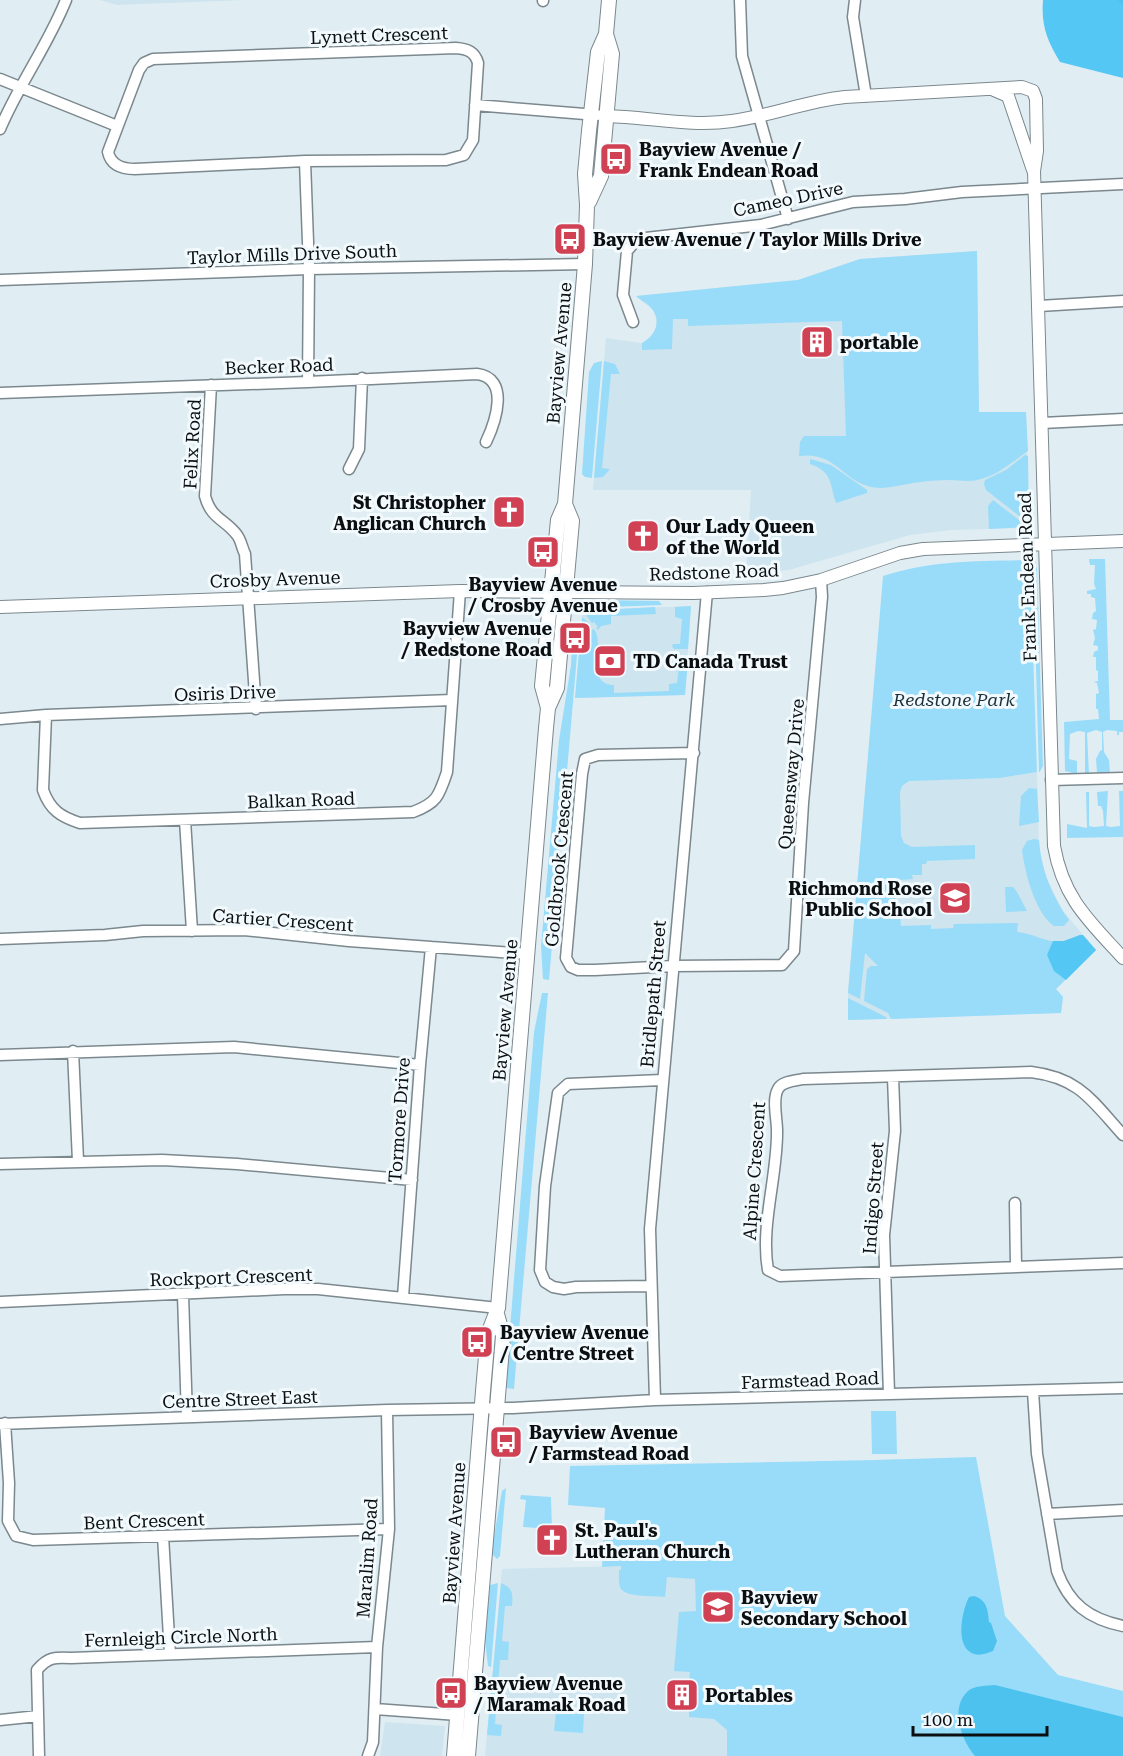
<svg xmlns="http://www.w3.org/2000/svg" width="1123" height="1756" font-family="'Roboto Serif',serif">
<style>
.built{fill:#cee4ee}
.green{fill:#99dcf9}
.forest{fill:#54c7f4}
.water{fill:#4ec2ef}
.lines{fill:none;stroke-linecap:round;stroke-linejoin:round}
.stream{stroke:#4ec2ef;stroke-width:3}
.minor-casing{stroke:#7b888e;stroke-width:13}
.tertiary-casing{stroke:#7b888e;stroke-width:14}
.secondary-casing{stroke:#7b888e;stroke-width:16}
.minor{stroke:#fff;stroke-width:10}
.tertiary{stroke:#fff;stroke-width:12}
.secondary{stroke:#fff;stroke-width:14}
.labels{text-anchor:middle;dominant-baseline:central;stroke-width:6;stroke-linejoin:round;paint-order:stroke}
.street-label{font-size:18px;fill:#0b0f11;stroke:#f2fafe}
.poi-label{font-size:18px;font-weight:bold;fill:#0b0f11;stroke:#f2fafe;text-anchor:start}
.park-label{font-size:18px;font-style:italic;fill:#1c3039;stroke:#f2fafe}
</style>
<rect width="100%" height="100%" fill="#e0eef4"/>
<path class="built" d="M100 0H245L117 5Z
M977 251 979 412H1026L1029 520 1024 528 951 530 910 535 789 570 746 574 751 490H593L606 338 642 343 652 336 656 328V319L653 310 636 296 798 280 860 259Z
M691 606 685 695 575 698 583 610Z
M1037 772 1039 847 1046 877 1063 911 1096 950 1056 989 1063 997 1061 1013 848 1020V991L866 781 1000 778Z
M899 1459 926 1756H485L502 1569 669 1565 876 1460Z
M385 1722 445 1726 442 1756H380Z"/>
<path class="green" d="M977 251 979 412H1026L1028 451C1012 462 997 476 977 480 969 482 958 480 950 480 938 480 925 481 913 483 898 485 883 491 868 486 841 478 834 451 799 456L800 442 804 436H846L842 321 688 326V319H673L672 349 642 350V343C655 336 662 321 652 309 648 303 641 301 636 296L798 280 860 259Z
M602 361 592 478 585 477 582 474 589 372 594 363Z
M604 361 615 364 620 374H611L602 468 610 469 603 477 594 478Z
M1025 455 1028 456 1029 520 1027 522 986 490 984 484 985 480 1006 470Z
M810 459 831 465 867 490V493L836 503C830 486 833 471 810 464Z
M993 500 1024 524 1025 527 989 529 988 506Z
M1089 559H1105L1110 720H1123V732H1119V735H1117V731L1107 730 1103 732 1104 752 1109 760 1110 773H1097L1096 759 1100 751 1102 750V732L1096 730 1087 733 1089 774H1085V732L1078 731 1070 734 1069 759 1077 761V774L1065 771 1064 722 1099 719 1098 709H1096V694L1099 693 1097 683 1093 682 1098 681V671L1096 670V657H1093L1094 652 1098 650V646L1093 645 1095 638 1093 630 1096 629 1097 620 1092 619 1093 613 1096 611 1095 598 1091 597V594H1087V591L1096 589 1094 584 1095 565H1090Z
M1030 560 1037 772 1000 778 909 781 902 786 900 792 901 836 904 843 912 847 975 845V859L927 861 926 864H922V875H912L913 879 899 880V891L895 892 896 914 900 915 901 926 931 925V929L953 928 954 924 1018 923 1017 932C1032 933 1045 942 1059 942 1067 941 1074 936 1082 935L1096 950 1056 989 1063 997 1061 1013 891 1019 888 1013 864 1001 867 969 871 966H878L865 953 860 999 848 993 883 576C931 560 980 561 1030 560Z
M1033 560H1035L1037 569 1043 766 1039 773Z
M597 600 659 601 662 605 584 608V603Z
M691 606 688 649H674L672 646 673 644H680L682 619 675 617V607Z
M655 607 656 614 611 616V624L601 626 598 630 596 628 598 627 594 622 592 623 583 611Z
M582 617 589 623 587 625 591 630 594 629C606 645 584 684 614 685V693L669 691V684L677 683 679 666 672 665V662L679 660 688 661 685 695 575 698Z
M572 644H578L549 980 543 979 541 946 559 740 571 665Z
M1029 788 1037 789 1039 822 1019 826 1021 796Z
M1108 791 1106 826 1111 827 1120 826 1119 791H1123V837L1067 838V824L1087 828 1086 792H1089V826L1094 827 1104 826 1103 811 1101 806H1098L1097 792Z
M1034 839 1039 840C1041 870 1052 896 1069 920L1064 926H1054C1035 913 1025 873 1022 850L1027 841Z
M1005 887H1013L1017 892 1027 911 1006 912Z
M542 993H548L514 1389 506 1388V1378L534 1032Z
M848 998 886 1017 887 1019 848 1020Z
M871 1411H896L897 1454H872Z
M976 1457 1005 1616 1058 1675 1123 1691V1756H727V1730L714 1719 689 1717V1711L686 1710 690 1672 674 1671 679 1612 696 1611 695 1579 667 1577 665 1597C656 1596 628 1597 622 1590 618 1586 619 1576 619 1570H621V1566L602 1567 605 1508 568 1505 570 1466 876 1460Z
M506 1488 500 1556 497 1559 491 1553 502 1491Z
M521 1495 551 1497 552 1529 523 1527 526 1500 520 1499Z
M498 1583 491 1667 488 1666 485 1640 490 1585Z
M501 1583C513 1588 513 1594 512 1606H505L502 1641 509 1642 508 1660H500L495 1724 502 1725 501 1736 487 1735Z
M556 1712 584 1714 583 1733 554 1731Z"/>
<path class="forest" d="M1043 0H1123V78L1060 62C1047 40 1041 26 1043 0Z
M1080 935H1083L1096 950 1066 980 1054 971 1047 955 1053 941H1064Z"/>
<path class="water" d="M974 1596C987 1600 988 1610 989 1622L991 1623 997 1641 993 1651C987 1653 981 1656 974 1654 954 1648 962 1610 969 1597Z
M995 1685 1123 1717V1756H975C962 1741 949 1708 968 1691 975 1685 987 1686 995 1685Z"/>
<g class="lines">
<path class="stream" d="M1120 0 1123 3"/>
<defs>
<path id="minor" d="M740 0 742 56 788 219
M855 0 853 17 866 96
M543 1V0
M456 48C468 49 475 52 478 63L473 140 464 155 446 160 305 161 135 169C123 169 111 166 108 152L139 70 144 63 153 59Z
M0 79 117 126
M475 105 597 115
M0 129C19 84 48 45 66 0
M305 161 309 269 308 382
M0 280 309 269 585 264
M1039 306 1123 301
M633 322 623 295 627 251 637 239 761 225 853 202 905 199 962 192 1123 184
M211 385 205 496C211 519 225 519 237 535 241 540 242 548 245 554L256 709
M0 393 308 382 477 374C510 378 496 421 486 442
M1042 423 1123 419
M349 469 359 449 362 378
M46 715 43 790C50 810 61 817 80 823L413 812C437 803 439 796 447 772L460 591
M0 719 46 715 452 700
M694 753 598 755 585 759 582 774 566 958 571 967 578 970H595L673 966 782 965 794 951 803 803 822 597 821 580
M1051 780 1123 778
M185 820 192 931
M0 939 105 935 143 931 244 930 349 941 528 954
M73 1051 78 1161
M0 1055 234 1047 420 1065
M1123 1135C1092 1101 1080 1078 1031 1072L803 1079C795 1081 782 1081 778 1089 772 1099 777 1119 777 1130 778 1174 760 1226 768 1270L780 1276 1123 1263
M0 1164 162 1160 237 1164 412 1180
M1015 1203 1016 1267
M651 1286 576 1287 564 1289 553 1287 545 1282 540 1270 545 1186 558 1093 568 1084 662 1080
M183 1295 187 1417
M403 1297 420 1065 431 947
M0 1302 284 1289H318L498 1308
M1033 1391 1037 1454 1057 1571C1069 1604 1089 1619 1123 1626
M889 1394 884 1235 895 1131 893 1077
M655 1400 650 1229 707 592
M5 1423 9 1483 8 1521 16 1536 33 1540 389 1529
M0 1424 387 1410 513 1408 655 1400 1123 1388
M1047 1514 1123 1510
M163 1536 170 1654
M375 1709 458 1715
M0 1720 38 1716
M39 1756 37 1670C48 1657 55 1657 71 1658L377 1647
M368 1756 373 1742 377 1647 389 1529 387 1410"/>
<path id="tertiary" d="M994 90 1008 96 1033 170
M607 116C648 117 691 127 732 121 770 116 806 101 845 97L1022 87 1033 91 1036 99 1037 151 1034 171 1054 846C1063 898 1089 921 1123 958
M0 607 460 591 693 593 764 590 783 588 821 580 900 553 923 549 1123 541"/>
<path id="secondary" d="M589 202 601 176 612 54 606 34
M548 708 542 686 558 520 565 504 585 264 587 205 585 174 589 131 598 52 606 34 609 0
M454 1756 483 1391 488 1334 498 1308 546 728 548 708 557 688 572 521 565 504
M468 1756 503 1336 497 1314"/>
</defs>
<use href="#minor" class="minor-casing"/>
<use href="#tertiary" class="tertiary-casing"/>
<use href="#secondary" class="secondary-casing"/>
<use href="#minor" class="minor"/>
<use href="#tertiary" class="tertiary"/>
<use href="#secondary" class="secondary"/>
</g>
<defs>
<symbol id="bus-square" viewBox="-11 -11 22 22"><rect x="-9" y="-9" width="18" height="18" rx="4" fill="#d14154" stroke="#f2fafe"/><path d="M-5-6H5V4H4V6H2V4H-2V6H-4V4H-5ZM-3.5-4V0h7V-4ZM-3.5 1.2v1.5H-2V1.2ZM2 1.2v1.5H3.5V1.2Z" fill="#fff"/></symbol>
<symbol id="building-square" viewBox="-11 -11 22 22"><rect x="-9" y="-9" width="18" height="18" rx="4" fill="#d14154" stroke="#f2fafe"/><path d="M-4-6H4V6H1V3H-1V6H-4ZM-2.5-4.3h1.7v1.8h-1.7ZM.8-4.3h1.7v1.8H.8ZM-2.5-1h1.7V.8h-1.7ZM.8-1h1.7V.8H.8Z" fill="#fff"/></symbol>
<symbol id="church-square" viewBox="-11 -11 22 22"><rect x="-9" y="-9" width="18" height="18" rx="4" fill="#d14154" stroke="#f2fafe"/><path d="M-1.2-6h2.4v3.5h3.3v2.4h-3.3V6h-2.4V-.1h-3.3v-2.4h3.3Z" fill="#fff"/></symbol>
<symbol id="bank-square" viewBox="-11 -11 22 22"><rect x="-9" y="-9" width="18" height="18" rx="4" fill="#d14154" stroke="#f2fafe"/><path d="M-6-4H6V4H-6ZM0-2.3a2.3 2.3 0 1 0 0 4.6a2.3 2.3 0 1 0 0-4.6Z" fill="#fff"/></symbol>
<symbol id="school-square" viewBox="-11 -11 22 22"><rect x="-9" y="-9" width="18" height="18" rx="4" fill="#d14154" stroke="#f2fafe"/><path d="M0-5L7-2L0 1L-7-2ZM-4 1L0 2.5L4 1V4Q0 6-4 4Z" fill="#fff"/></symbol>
</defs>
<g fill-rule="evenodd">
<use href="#bus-square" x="597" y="140" width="38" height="38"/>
<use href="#bus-square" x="551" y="220" width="38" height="38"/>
<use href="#building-square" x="798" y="323" width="38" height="38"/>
<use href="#church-square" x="490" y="493" width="38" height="38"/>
<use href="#church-square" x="624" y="517" width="38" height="38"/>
<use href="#bus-square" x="524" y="533" width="38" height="38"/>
<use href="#bus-square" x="556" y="619" width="38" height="38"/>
<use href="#bank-square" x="591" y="642" width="38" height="38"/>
<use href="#school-square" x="936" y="879" width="38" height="38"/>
<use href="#bus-square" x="458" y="1323" width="38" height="38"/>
<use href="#bus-square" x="487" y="1423" width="38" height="38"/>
<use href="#church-square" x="533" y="1521" width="38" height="38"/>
<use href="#school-square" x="699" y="1588" width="38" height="38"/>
<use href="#bus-square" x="432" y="1674" width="38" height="38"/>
<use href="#building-square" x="663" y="1676" width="38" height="38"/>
</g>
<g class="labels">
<g class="street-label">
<text transform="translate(379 35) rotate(-2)">Lynett Crescent</text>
<text transform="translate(788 199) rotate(-12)">Cameo Drive</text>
<text transform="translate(292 254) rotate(-2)">Taylor Mills Drive South</text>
<text transform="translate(559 353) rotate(-85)">Bayview Avenue</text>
<text transform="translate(279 366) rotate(-2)">Becker Road</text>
<text transform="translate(192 444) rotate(-87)">Felix Road</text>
<text transform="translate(714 572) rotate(-2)">Redstone Road</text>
<text transform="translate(1027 577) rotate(-92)">Frank Endean Road</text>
<text transform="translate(275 579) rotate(-2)">Crosby Avenue</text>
<text transform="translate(225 693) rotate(-2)">Osiris Drive</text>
<text transform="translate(791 774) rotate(-85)">Queensway Drive</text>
<text transform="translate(301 800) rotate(-2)">Balkan Road</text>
<text transform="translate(559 859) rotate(-85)">Goldbrook Crescent</text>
<text transform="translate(283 920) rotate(4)">Cartier Crescent</text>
<text transform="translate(653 994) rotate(-85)">Bridlepath Street</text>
<text transform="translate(505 1010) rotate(-85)">Bayview Avenue</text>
<text transform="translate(399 1120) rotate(-86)">Tormore Drive</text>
<text transform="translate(754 1171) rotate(-86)">Alpine Crescent</text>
<text transform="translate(873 1198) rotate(-86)">Indigo Street</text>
<text transform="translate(231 1277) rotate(-2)">Rockport Crescent</text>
<text transform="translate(810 1380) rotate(-2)">Farmstead Road</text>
<text transform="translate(240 1399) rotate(-2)">Centre Street East</text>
<text transform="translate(144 1521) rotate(-2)">Bent Crescent</text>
<text transform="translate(454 1533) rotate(-86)">Bayview Avenue</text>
<text transform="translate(367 1558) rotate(-86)">Maralim Road</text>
<text transform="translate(181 1637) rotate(-2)">Fernleigh Circle North</text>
</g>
<g class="poi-label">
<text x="639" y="149">Bayview Avenue /<tspan x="639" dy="21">Frank Endean Road</tspan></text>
<text x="593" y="239">Bayview Avenue / Taylor Mills Drive</text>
<text x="840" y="342">portable</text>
<text x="486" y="502" text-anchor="end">St Christopher<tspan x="486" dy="21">Anglican Church</tspan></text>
<text x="666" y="526">Our Lady Queen<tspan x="666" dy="21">of the World</tspan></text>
<text x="543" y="584" text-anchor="middle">Bayview Avenue<tspan x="543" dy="21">/ Crosby Avenue</tspan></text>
<text x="552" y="628" text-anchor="end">Bayview Avenue<tspan x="552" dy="21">/ Redstone Road</tspan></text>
<text x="633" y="661">TD Canada Trust</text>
<text x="932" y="888" text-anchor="end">Richmond Rose<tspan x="932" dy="21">Public School</tspan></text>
<text x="500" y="1332">Bayview Avenue<tspan x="500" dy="21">/ Centre Street</tspan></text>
<text x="529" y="1432">Bayview Avenue<tspan x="529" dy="21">/ Farmstead Road</tspan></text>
<text x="575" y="1530">St. Paul's<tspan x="575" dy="21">Lutheran Church</tspan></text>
<text x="741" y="1597">Bayview<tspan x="741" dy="21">Secondary School</tspan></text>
<text x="474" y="1683">Bayview Avenue<tspan x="474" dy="21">/ Maramak Road</tspan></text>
<text x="705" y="1695">Portables</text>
</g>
<g class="park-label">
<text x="954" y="699">Redstone Park</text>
</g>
</g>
<path d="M913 1726v9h134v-9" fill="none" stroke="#0b0f11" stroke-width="3"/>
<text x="922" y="1726" font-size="18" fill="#0b0f11" stroke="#f2fafe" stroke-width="4.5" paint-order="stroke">100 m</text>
</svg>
